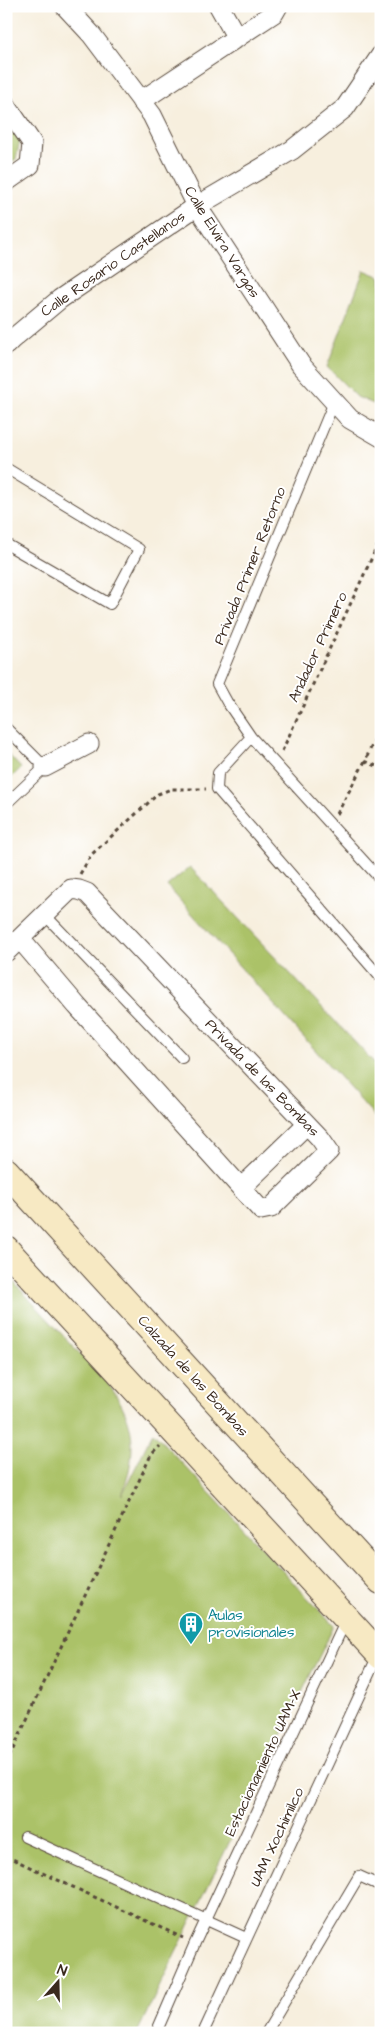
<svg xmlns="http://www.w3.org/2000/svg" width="387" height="2039" font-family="'Architects Daughter',sans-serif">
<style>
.green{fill:#abc267;stroke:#737642}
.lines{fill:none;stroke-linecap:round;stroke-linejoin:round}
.service-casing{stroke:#57483b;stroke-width:12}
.minor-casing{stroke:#57483b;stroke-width:21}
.secondary-casing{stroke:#57483b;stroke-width:28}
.path{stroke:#57483b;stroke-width:3;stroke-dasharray:4 4;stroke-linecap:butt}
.service{stroke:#fff;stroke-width:10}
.minor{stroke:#fff;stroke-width:19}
.secondary{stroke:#f7e9c3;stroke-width:26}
.labels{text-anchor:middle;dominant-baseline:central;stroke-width:4;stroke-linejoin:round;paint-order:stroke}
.street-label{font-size:15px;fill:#3b2a1e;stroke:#fff}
.culture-label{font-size:15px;fill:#0d838f;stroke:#fff;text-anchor:start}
</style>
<rect width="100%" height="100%" fill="#fff"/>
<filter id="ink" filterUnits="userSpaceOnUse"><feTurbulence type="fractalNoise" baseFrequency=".02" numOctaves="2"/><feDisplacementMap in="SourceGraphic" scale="10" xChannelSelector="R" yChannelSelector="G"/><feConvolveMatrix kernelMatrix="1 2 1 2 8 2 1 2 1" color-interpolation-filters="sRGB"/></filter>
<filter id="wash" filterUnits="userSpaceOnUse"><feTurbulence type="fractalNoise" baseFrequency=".0096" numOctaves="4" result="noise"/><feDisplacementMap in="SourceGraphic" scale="20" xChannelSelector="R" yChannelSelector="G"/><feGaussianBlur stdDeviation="1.12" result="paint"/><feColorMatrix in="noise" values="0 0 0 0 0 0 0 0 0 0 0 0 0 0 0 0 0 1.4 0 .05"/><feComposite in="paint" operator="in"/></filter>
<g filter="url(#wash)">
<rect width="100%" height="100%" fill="#f7efde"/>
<path class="green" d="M6 123 20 140 16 159 6 166Z
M364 270 381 277V407L357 397 327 367Z
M6 752 21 768 6 783Z
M190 867 381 1070V1123L167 886Z
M6 1274 109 1385C137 1423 137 1451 122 1495L153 1432 334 1626 137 2033H6Z"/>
</g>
<g filter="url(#ink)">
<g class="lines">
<defs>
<path id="service" d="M334 402 217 684 227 702 251 737 381 880
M6 468 139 549 110 604 6 544
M6 728 45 767 6 804
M251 737 218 773 217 789 381 978
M45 915 182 1058
M25 1837 246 1938
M156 2033 195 1943 346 1620
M203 2033 378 1655
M266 2033 359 1876 381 1886"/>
<path id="minor" d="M65 6 91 34 152 115 197 206 301 365 350 419 381 437
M219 6 237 38
M141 101 274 13 278 6
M6 105 32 143 30 165 6 182
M6 345 11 340 60 299 197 206 292 150 345 108 381 55
M45 767 89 744
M6 952 71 889 79 890 87 893 320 1138 329 1151 271 1208 261 1210 77 1006 20 939
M241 1188 306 1125"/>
<path id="secondary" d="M6 1171 381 1581
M6 1249 381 1656"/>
</defs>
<use href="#service" class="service-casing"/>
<use href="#minor" class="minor-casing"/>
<use href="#secondary" class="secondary-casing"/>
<path class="path" d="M282 751 381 538
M365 761 381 768
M337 814 365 761 381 725
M80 874 92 854 158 794 171 789H206
M6 1764 151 1455 160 1446
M6 1856 183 1938"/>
<use href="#service" class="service"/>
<use href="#minor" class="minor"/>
<use href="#secondary" class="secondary"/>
</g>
</g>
<defs>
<symbol id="building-pin" viewBox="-11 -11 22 30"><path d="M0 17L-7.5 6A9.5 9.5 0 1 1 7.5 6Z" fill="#0f9aa8" stroke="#fff"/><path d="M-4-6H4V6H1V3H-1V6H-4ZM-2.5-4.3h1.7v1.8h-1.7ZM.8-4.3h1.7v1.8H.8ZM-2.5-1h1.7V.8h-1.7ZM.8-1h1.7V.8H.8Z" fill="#fff"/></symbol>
</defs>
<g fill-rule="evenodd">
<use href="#building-pin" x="177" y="1610" width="28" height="38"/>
</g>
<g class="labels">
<g class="street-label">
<text transform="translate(222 242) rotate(58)">Calle Elvira Vargas</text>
<text transform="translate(113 264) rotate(-35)">Calle Rosario Castellanos</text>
<text transform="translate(250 566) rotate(-68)">Privada Primer Retorno</text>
<text transform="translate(318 647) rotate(-65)">Andador Primero</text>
<text transform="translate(262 1078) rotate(46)">Privada de las Bombas</text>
<text transform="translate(193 1376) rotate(48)">Calzada de las Bombas</text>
<text transform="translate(263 1763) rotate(-65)">Estacionamiento UAM-X</text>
<text transform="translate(277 1837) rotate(-65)">UAM Xochimilco</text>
</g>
<g class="culture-label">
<text x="208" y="1615">Aulas<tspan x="208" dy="17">provisionales</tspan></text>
</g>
</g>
<rect width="387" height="2039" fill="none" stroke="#fff" stroke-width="25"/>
<g transform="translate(58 1982) rotate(20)" stroke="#ffffff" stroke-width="4" paint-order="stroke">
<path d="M0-4L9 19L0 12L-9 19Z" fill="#3b2a1e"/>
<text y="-8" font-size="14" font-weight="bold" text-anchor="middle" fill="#3b2a1e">N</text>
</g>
</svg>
